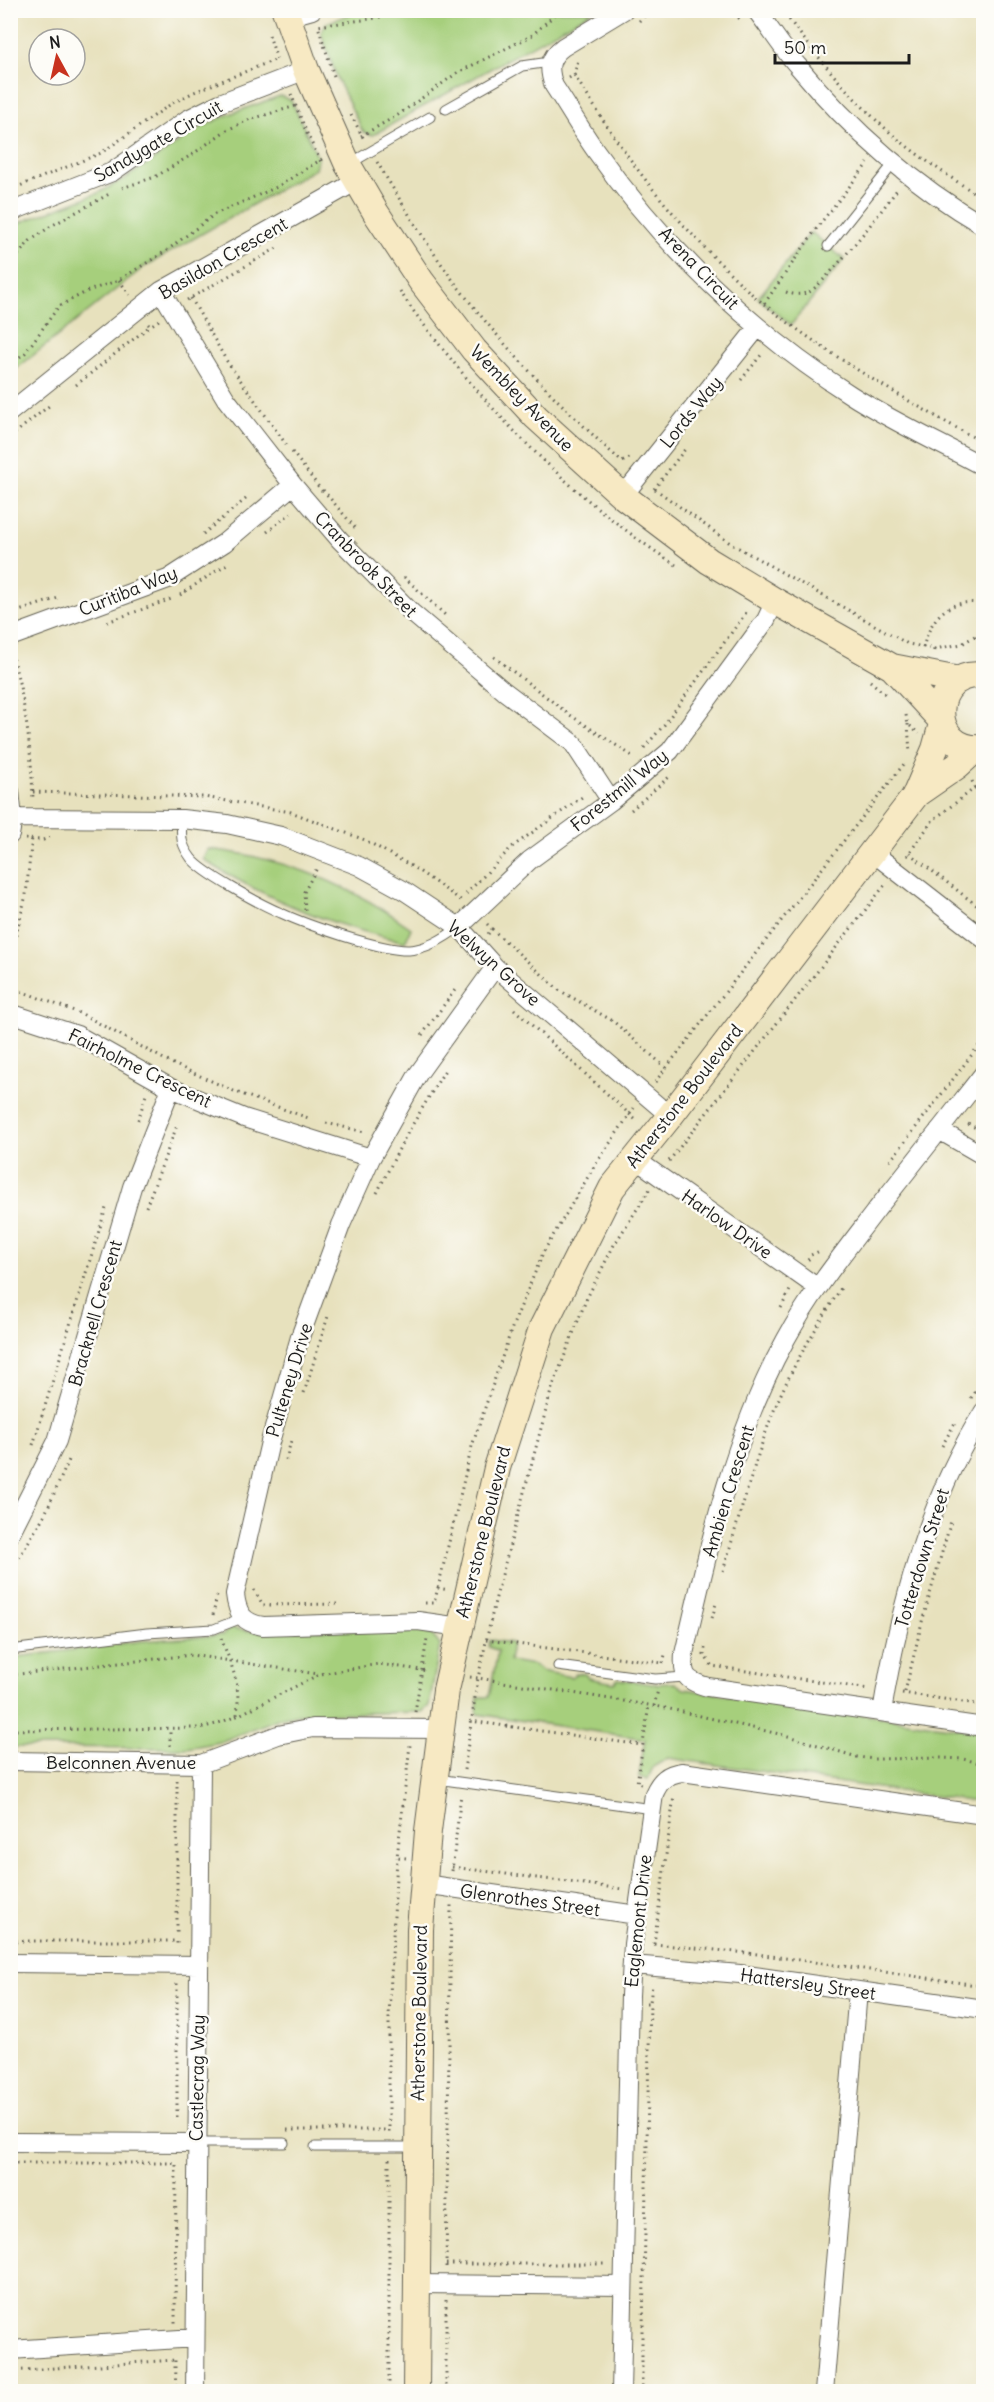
<svg xmlns="http://www.w3.org/2000/svg" width="994" height="2402" font-family="Delius,sans-serif">
<style>
.green{fill:#a6cf7b;stroke:#61764c;stroke-width:1.5}
.lines{fill:none;stroke-linecap:round;stroke-linejoin:round}
.lane-casing{stroke:#636154;stroke-width:11}
.street-casing{stroke:#636154;stroke-width:20}
.secondary-casing{stroke:#636154;stroke-width:28}
.path{stroke:#636154;stroke-width:3;stroke-dasharray:1.5 4.5;stroke-linecap:butt}
.lane{stroke:#fff;stroke-width:9}
.street{stroke:#fff;stroke-width:18}
.secondary{stroke:#f7e9c3;stroke-width:26}
.labels{text-anchor:middle;dominant-baseline:central;stroke-width:5;stroke-linejoin:round;paint-order:stroke}
.street-label{font-size:18px;fill:#1c1c1c;stroke:#fdfcf7}
</style>
<rect width="100%" height="100%" fill="#fdfcf7"/>
<filter id="ink" filterUnits="userSpaceOnUse"><feTurbulence type="fractalNoise" baseFrequency=".0167" numOctaves="2"/><feDisplacementMap in="SourceGraphic" scale="12" xChannelSelector="R" yChannelSelector="G"/><feConvolveMatrix kernelMatrix="1 2 1 2 8 2 1 2 1" color-interpolation-filters="sRGB"/></filter>
<filter id="wash" filterUnits="userSpaceOnUse"><feTurbulence type="fractalNoise" baseFrequency=".008" numOctaves="4" result="noise"/><feDisplacementMap in="SourceGraphic" scale="24" xChannelSelector="R" yChannelSelector="G"/><feGaussianBlur stdDeviation="1.35" result="paint"/><feColorMatrix in="noise" values="0 0 0 0 0 0 0 0 0 0 0 0 0 0 0 0 0 1.4 0 .05"/><feComposite in="paint" operator="in"/></filter>
<g filter="url(#wash)">
<rect width="100%" height="100%" fill="#e7e1bd"/>
<path class="green" d="M359 11V10L593 11 373 135 363 132 337 78 321 33 326 23Z
M280 96 291 100 318 158 315 169 144 267 11 373V226L98 193 126 178 202 127 227 115Z
M811 232 844 259 791 325 758 298Z
M208 849C282 857 351 885 411 928L405 942C332 926 266 900 203 859Z
M232 1628 249 1631 417 1629 432 1635 440 1645 429 1706 422 1712 298 1714 280 1718 220 1742 187 1748 11 1747 10 1658 141 1641 223 1635Z
M490 1640 512 1643 509 1661 534 1665 541 1671 571 1677 577 1673 585 1674 588 1678 614 1683 618 1679 652 1684 675 1683 684 1689 983 1732V1803L668 1758 653 1767 648 1779 639 1777 645 1739 477 1714 478 1697H489L498 1651 489 1647Z"/>
</g>
<g filter="url(#ink)">
<g class="lines">
<defs>
<path id="lane" d="M446 109 522 66 550 62
M349 164 430 117
M828 246 894 163
M182 819C181 837 180 843 191 858 202 873 262 905 281 913 307 925 382 951 409 950 427 949 446 937 459 927
M10 1650 147 1633 214 1629 242 1618
M558 1666 655 1679 686 1677
M437 1779 652 1809
M196 2143H284
M315 2147H418"/>
<path id="street" d="M624 10 563 47C548 58 548 69 554 86 568 107 581 130 596 151 663 246 753 333 851 395 893 422 940 443 984 467
M756 10C770 28 782 48 797 65 850 129 912 184 984 226
M287 17 312 10
M10 212 112 172 188 119 220 103 306 70
M161 291 226 399 293 485 340 540 411 612 504 691 573 743 611 801
M10 412 161 291 357 181
M623 496 758 327
M10 637 168 579 224 543 293 485
M10 791 13 818 10 835
M13 818 182 819 227 824 281 836 359 866 403 890 459 927 495 967 670 1116
M872 852 984 939
M459 927 530 860 611 801 670 751 766 620 775 601
M10 1013 77 1035 171 1088 244 1118 371 1158
M984 1073C948 1119 913 1164 877 1209 845 1251 811 1293 786 1339 733 1434 708 1549 684 1654 682 1677 687 1681 708 1687L984 1727
M939 1130 984 1156
M635 1159 818 1288
M10 1534 57 1441 132 1187 171 1088
M460 1627 418 1621 263 1626C243 1623 237 1613 235 1594L270 1442 300 1337 341 1225 371 1158 418 1074 495 967
M882 1712C898 1613 929 1496 984 1411
M10 1761 201 1764 278 1735 313 1728 441 1729
M424 1884 637 1915
M10 1963 199 1965
M632 1965 740 1974 984 2009
M10 2142 196 2143
M417 2284 623 2286
M10 2350 195 2338
M195 2392 201 1764
M621 2392 630 1995 633 1944 654 1794C660 1780 667 1774 682 1772L984 1815
M824 2392 858 1991"/>
<path id="secondary" d="M285 10 306 70 348 165 376 213 421 281 474 350 536 417 623 496 709 561 775 601 892 667 959 680
M892 667 941 720
M984 676C929 667 925 754 984 748
M915 795 957 766 976 749
M416 2392 420 1929 428 1831 446 1690 497 1468 542 1328 612 1188 670 1116 915 796 935 749 942 724"/>
</defs>
<use href="#lane" class="lane-casing"/>
<use href="#street" class="street-casing"/>
<use href="#secondary" class="secondary-casing"/>
<path class="path" d="M729 10 740 19
M782 10C808 45 835 79 866 110 900 145 942 172 984 199
M639 21 651 10
M269 35 278 63
M574 75 578 60
M334 76 318 26 377 18 399 10
M569 78 574 75C591 101 607 127 625 152 662 205 708 253 755 297
M291 94 308 136 321 162
M351 115 365 141
M361 136 398 115 457 73 531 36 560 10
M377 162C405 208 432 254 465 296 512 356 565 410 622 462L631 457
M122 188 155 177 193 154 225 131 248 120 296 106
M10 190 101 153 171 104 194 92 277 59
M10 264 30 241 51 226 111 193
M119 280 130 295
M400 291C413 312 428 330 443 349 509 433 587 508 676 565
M786 292C794 295 801 295 809 292 824 285 887 205 898 188
M755 297 764 304 819 225 868 163
M191 298 226 360 288 447
M187 300 277 248
M764 304C832 358 907 401 984 443
M148 324 150 326 159 320
M10 364 25 353 59 306 88 291 119 280 166 251 215 214 277 187 322 159
M741 380 762 354 760 353
M76 385 150 326
M10 437 49 406
M292 452 322 491
M654 489 686 448
M655 489 730 543 908 644 934 649 933 655
M323 490 357 530
M267 532 291 513
M203 534 247 498
M404 577 445 615
M180 595 230 562
M10 614 61 597
M107 622 174 598
M975 636 984 646
M923 648C931 616 949 597 984 604
M934 649 962 644 984 630
M11 653C25 696 32 755 33 801
M494 657 570 715 634 757
M870 681 885 694
M906 715 908 724 919 734
M908 724 910 753
M644 748 664 725 748 610
M972 781 975 788 984 785
M33 792 204 797 291 812 365 840 413 867 462 901
M631 810 669 777
M25 839 43 840 51 837
M909 853 984 911
M907 856 933 820 975 788
M466 894 512 847 585 795
M305 910 304 892 317 868
M487 924 492 929 488 934
M492 929 559 990 613 1021 666 1068
M10 959 26 895 32 837
M10 987 82 1014 171 1063 236 1092 311 1119
M514 1009 637 1121
M422 1035 455 990
M655 1082 904 764
M138 1120 146 1095
M326 1123 365 1132
M968 1124 984 1132
M669 1161 885 885
M890 1161 984 1039
M377 1193 404 1139 445 1070
M146 1207 178 1123
M808 1260 811 1255 822 1250
M781 1308 791 1288
M304 1393 329 1313
M971 1398 984 1379
M33 1445 106 1208
M942 1446 956 1421
M286 1460 292 1437
M723 1571C739 1519 753 1465 773 1413 790 1369 816 1328 841 1288
M10 1573 45 1514 69 1460
M438 1588 472 1446 513 1325 544 1251 595 1165 634 1108
M254 1590 263 1605 341 1604
M425 1603H434L438 1588 449 1590
M213 1615 217 1595
M712 1618 716 1604
M221 1638C232 1667 241 1684 237 1715
M486 1640 663 1663
M705 1648 704 1655 712 1666 869 1689
M663 1663 665 1655
M10 1675 191 1655 318 1674
M470 1677 478 1678 495 1601 551 1391 586 1300 614 1245 650 1189
M905 1692 922 1622 951 1521
M902 1693 984 1705
M654 1706 658 1690
M415 1712 427 1639
M470 1721 642 1745
M10 1730 200 1728 216 1724 237 1716 320 1674 379 1664 428 1671
M170 1746V1729
M464 1770 478 1678 661 1707 788 1736 857 1757 874 1759 941 1758 963 1759 984 1764
M177 1780V1934
M641 1784 637 1783 649 1705
M406 1858 397 1857 410 1745
M452 1867 623 1889
M452 1871 461 1794
M10 1941H177V1947
M654 1944 757 1954 984 1986
M654 1944 674 1796
M646 2003H650L652 1985
M177 2117V1981
M389 2127V2016L397 1857
M287 2130H389V2135
M389 2159V2392
M10 2163H176L175 2324
M446 2264H606V2266
M446 2267 451 1905
M446 2300V2392
M643 2326 650 2003
M175 2368V2357
M10 2371 175 2360
M175 2392 176 2368
M642 2392V2326"/>
<use href="#lane" class="lane"/>
<use href="#street" class="street"/>
<use href="#secondary" class="secondary"/>
</g>
</g>
<g class="labels">
<g class="street-label">
<text transform="translate(158 141) rotate(-30)">Sandygate Circuit</text>
<text transform="translate(223 258) rotate(-30)">Basildon Crescent</text>
<text transform="translate(699 268) rotate(46)">Arena Circuit</text>
<text transform="translate(522 398) rotate(46)">Wembley Avenue</text>
<text transform="translate(691 412) rotate(-51)">Lords Way</text>
<text transform="translate(366 564) rotate(46)">Cranbrook Street</text>
<text transform="translate(128 591) rotate(-22)">Curitiba Way</text>
<text transform="translate(619 790) rotate(-39)">Forestmill Way</text>
<text transform="translate(494 963) rotate(42)">Welwyn Grove</text>
<text transform="translate(140 1068) rotate(26)">Fairholme Crescent</text>
<text transform="translate(684 1096) rotate(-52)">Atherstone Boulevard</text>
<text transform="translate(727 1224) rotate(35)">Harlow Drive</text>
<text transform="translate(95 1313) rotate(-74)">Bracknell Crescent</text>
<text transform="translate(289 1380) rotate(-73)">Pulteney Drive</text>
<text transform="translate(728 1491) rotate(-73)">Ambien Crescent</text>
<text transform="translate(483 1532) rotate(-76)">Atherstone Boulevard</text>
<text transform="translate(922 1558) rotate(-73)">Totterdown Street</text>
<text x="121" y="1762">Belconnen Avenue</text>
<text transform="translate(530 1900) rotate(8)">Glenrothes Street</text>
<text transform="translate(638 1921) rotate(-84)">Eaglemont Drive</text>
<text transform="translate(808 1984) rotate(8)">Hattersley Street</text>
<text transform="translate(419 2013) rotate(-89)">Atherstone Boulevard</text>
<text transform="translate(197 2078) rotate(-89)">Castlecrag Way</text>
</g>
</g>
<rect width="994" height="2402" fill="none" stroke="#fdfcf7" stroke-width="36"/>
<g transform="translate(57 57) rotate(352)"><circle r="28" fill="#fdfcf7" stroke="#a3a29f" stroke-width="1.5"/>
<path d="M0-4.5L10 22L0 15L-10 22Z" fill="#c8321e"/>
<text y="-9" font-size="16" font-weight="bold" text-anchor="middle" fill="#1c1c1c">N</text>
</g>
<path d="M775 54v9h134v-9" fill="none" stroke="#1c1c1c" stroke-width="3"/>
<text x="784" y="54" font-size="18" fill="#1c1c1c" stroke="#fdfcf7" stroke-width="4.5" paint-order="stroke">50 m</text>
</svg>
